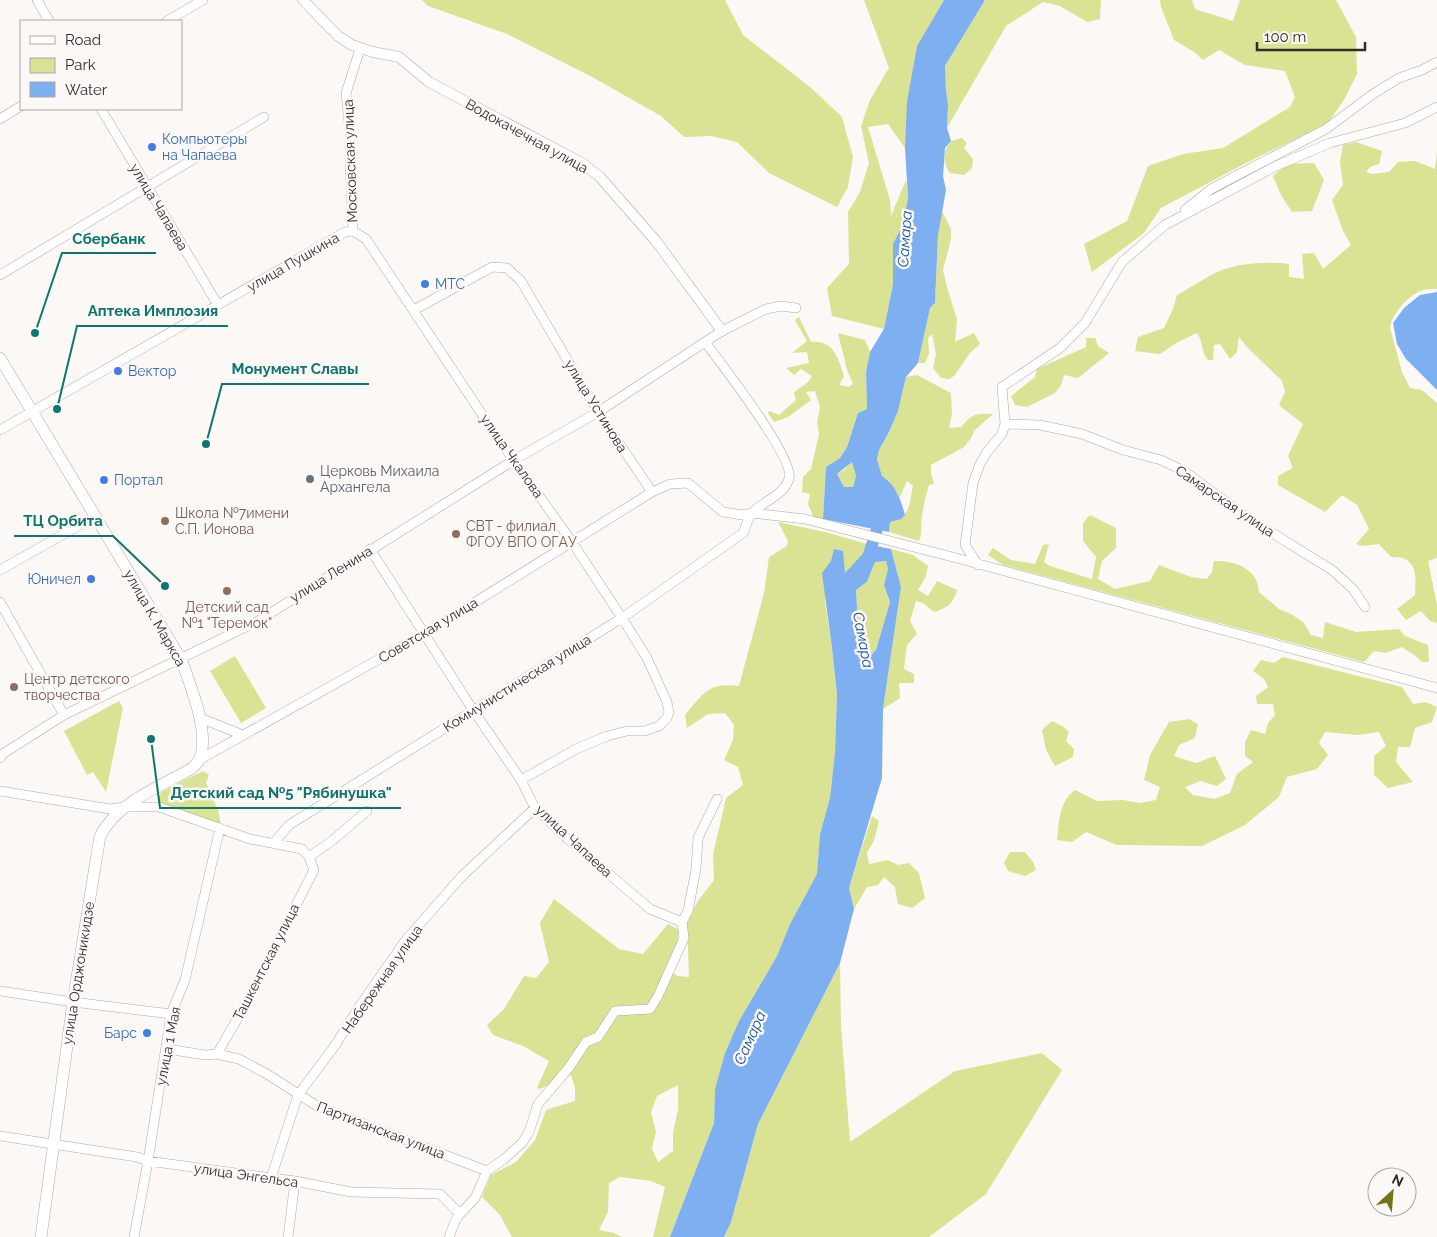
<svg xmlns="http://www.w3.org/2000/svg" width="1437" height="1237" font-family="Raleway,sans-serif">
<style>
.green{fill:#d9e393;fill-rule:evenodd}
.water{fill:#7daff1;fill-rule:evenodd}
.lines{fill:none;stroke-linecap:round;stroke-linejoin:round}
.river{stroke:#7daff1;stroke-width:12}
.minor-casing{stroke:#adaaa8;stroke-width:10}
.tertiary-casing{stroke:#adaaa8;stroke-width:11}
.secondary-casing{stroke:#adaaa8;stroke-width:12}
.minor{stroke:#fff;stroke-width:9}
.tertiary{stroke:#fff;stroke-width:10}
.secondary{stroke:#fff;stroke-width:11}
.shop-dot{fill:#3f7fe0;stroke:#fcf8f6;stroke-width:2}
.worship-dot{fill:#6b7280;stroke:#fcf8f6;stroke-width:2}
.education-dot{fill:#8d6e63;stroke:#fcf8f6;stroke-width:2}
.labels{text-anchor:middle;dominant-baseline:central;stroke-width:5;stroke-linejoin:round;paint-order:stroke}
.street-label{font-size:14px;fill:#302e2d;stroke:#fcf8f6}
.shop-label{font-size:14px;fill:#366cbe;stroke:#fcf8f6;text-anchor:start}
.worship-label{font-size:14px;fill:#5b616d;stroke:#fcf8f6;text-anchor:start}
.education-label{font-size:14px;fill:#785e54;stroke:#fcf8f6;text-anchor:start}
.water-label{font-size:15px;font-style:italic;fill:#0e519e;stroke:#fcf8f6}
.leader{fill:none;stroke:#0f766e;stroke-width:2}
.callout-dot{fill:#0f766e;stroke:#fcf8f6;stroke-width:2}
.callout-label{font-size:15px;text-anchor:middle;font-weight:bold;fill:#0f766e;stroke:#fcf8f6;stroke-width:5;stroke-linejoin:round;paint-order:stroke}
</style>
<rect width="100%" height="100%" fill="#fcf8f6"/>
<path class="green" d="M422 0H725L743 35 810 87 842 117 853 157 848 187 837 207 769 173 737 142 711 136 684 137 661 116 594 78 507 34 428 6Z
M864 0H944L917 46 908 102 905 148 888 124 868 127 890 200 891 216 906 180 908 198 903 224 893 244V284L884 329 832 316 827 288 849 264 848 212 860 192 869 163 861 126 870 100 889 68Z
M985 0H1101L1100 19 1087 22 1060 6 1043 2 1006 26 947 128 948 105 946 90 945 66Z
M1160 0H1192L1195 9 1233 21 1240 0H1336L1356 37 1357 74 1344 100 1328 123 1244 164 1161 208 1144 233 1092 272 1084 244 1127 221 1148 166 1183 154 1223 148 1290 107 1295 97 1285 71 1245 65 1219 50 1203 60 1194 52 1174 40 1161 7Z
M962 138 967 143 964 148 973 159 972 168 964 175 950 173C942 163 943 151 951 141Z
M1356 142 1382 151 1379 164 1370 167 1366 172 1372 174 1389 172 1398 162 1415 161 1435 169 1437 152V289C1432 289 1425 289 1420 291 1408 296 1391 315 1390 328L1402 372 1410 388 1422 390 1437 403V558L1428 561 1437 605V623L1430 621 1421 611 1406 620 1397 609 1415 595C1416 575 1418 556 1391 557L1379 544 1362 546 1356 544 1369 529 1357 505 1342 495 1325 512 1278 485V476L1293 468 1288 456 1303 424 1279 405 1285 392 1282 381 1247 347 1239 337 1237 352 1230 359 1220 344 1214 345 1213 360H1208C1200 350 1204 343 1197 333L1176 343 1160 354 1135 351 1138 337 1164 328 1173 309 1177 295C1192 287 1207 276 1222 270 1240 263 1270 261 1289 264V277L1304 279 1302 254 1314 253 1323 269 1351 245 1343 231 1332 200 1343 185 1340 162 1343 145Z
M1314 163 1324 180 1312 211 1292 212 1281 195 1273 176 1287 164Z
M941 209 951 229V239L943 270 947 287 957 320 955 342 974 333 980 344 970 353 954 376 949 379 941 378 933 368 936 354 932 334 928 338 929 354 925 363H918L930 308 935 303 938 235Z
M799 317 811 342C834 340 838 358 844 376L839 385 849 387 853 384 847 370 838 333 865 340 870 352 866 372 867 409 858 413 847 447 840 458 826 467 823 519 814 518 808 504 810 494 802 492 803 477 811 469 819 434 817 423 820 407 815 391 806 392 811 400 788 417 774 422 768 413 769 411 779 415 796 400 794 393C801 385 807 386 812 376L801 369 794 375 786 368 809 363 807 352 792 353 807 341 795 320Z
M1086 338H1095L1098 346 1109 353 1078 378 1064 375 1061 385 1055 393 1027 407 1015 405 1011 396 1035 377 1037 369 1086 347Z
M917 375 951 393 952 414 949 428 961 427C972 414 975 413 993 414L974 431 971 438 964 447 931 465V473L934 484 929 485C926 496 923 506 922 517 920 527 923 531 919 541L889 532 890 522C911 517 909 504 913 486L907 481 900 497 888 480 882 476 877 459 879 450 889 432 898 411 906 377Z
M852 461 856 476 853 487H844L837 474 844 470Z
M1090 515 1116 528V548L1102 561 1098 579 1115 589 1150 581 1159 565 1191 577 1207 579 1212 572 1214 561C1235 561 1258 568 1259 592L1279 609 1291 614 1303 622 1311 635 1323 638 1325 622 1356 632 1399 629 1405 636 1428 645 1429 662H1422L1417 657 1402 647 1385 653 1374 651 1364 662 1003 565 988 555 993 548 1011 560 1035 564 1043 545 1049 544 1044 562 1050 566 1092 579 1096 557 1083 541V523Z
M778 522 825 532 871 545 845 574 831 561 826 569 825 602 832 648 837 694 835 752 830 798 820 834 817 874 790 924 777 956 739 1021 725 1053 715 1089 714 1123 670 1237H653L665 1187 651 1181 620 1177 609 1183 608 1212 599 1230 614 1233 622 1237H512L500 1215 482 1197 491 1175 516 1162 535 1140 546 1110 575 1101V1088L571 1075 540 1089 537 1088 549 1061 523 1046 493 1035 487 1025 504 1009 524 976 536 978 549 962 540 923 554 899 619 949 643 954 668 924 679 930 673 973 678 976 689 977 687 921 698 901 714 880 713 855 726 798 743 785 738 767 724 760 733 740 734 725 725 713 708 714 687 728 685 715C704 693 708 682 739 686L764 593 769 557 787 546 788 541ZM678 1085V1110L673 1132V1151L658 1162 652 1149 656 1132 651 1112 657 1096Z
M891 549 913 555 928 566 926 576 918 590 928 596 937 581 957 590C954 603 947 608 934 612L923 603 916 601 910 621 917 634 907 645 904 669 914 674V683H899L900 698 883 709 901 587Z
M886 561 888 569 884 585 890 602 876 650 869 657 859 637 856 590 867 582 875 562Z
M235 656 266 708 241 723 210 671Z
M1283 657 1402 687 1413 704 1426 702 1437 707 1432 722 1415 728 1410 747H1398L1396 762 1413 782 1388 788 1374 775V756L1386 746 1379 732 1358 735 1325 732 1319 743 1328 755 1317 769 1287 777 1279 797 1245 825 1202 846 1117 845 1086 832 1072 842 1057 840C1059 823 1059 801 1075 790L1097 801 1123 800 1140 803 1156 800 1160 787 1144 780 1150 755 1169 722 1189 719 1198 724 1195 738 1179 745 1174 756 1196 763 1215 756 1226 779 1217 786 1201 781 1185 787 1193 795 1214 799 1230 793 1237 774 1253 762 1245 756V742L1251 730 1265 734 1268 723 1275 715 1273 704H1257L1256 696 1268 687 1264 679 1253 671 1261 660 1274 663Z
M119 701 123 708 106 792 93 772 87 775 64 731Z
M1052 721 1064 727 1069 732 1066 741 1074 749 1073 757 1055 766 1046 750 1042 730Z
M203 771 209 775 206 783 218 810 221 824 161 805 158 800 161 792Z
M872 816 879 821 874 841 867 852 869 864 888 860 898 865 909 863 919 873 925 898 912 908 898 904 895 887 884 877 878 885 867 887 854 909 849 888Z
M1010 852H1025L1033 862 1036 870 1025 876 1008 871 1004 863Z
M840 963 841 1026 850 1142 955 1071 1042 1053 1062 1070 986 1194 929 1237H724L731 1222 758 1124Z"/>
<path class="water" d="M944 0H985L945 66 946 90 948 105 947 128 951 141 945 148 943 176 946 190 938 235 935 303 930 308 918 363 906 377 898 411 889 432 879 450 877 459 882 476C896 485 901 500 905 515L901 519 890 522 889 532 823 519 826 467 840 458 847 447 858 413 867 409 866 372 870 352 884 329 893 284V244L903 224 908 198 905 148 907 102 917 46ZM852 462 856 476 853 487H844L837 474Z
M1437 292V390L1406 359 1397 344 1393 323 1404 308 1420 295Z
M871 545 891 549 901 587 883 709 882 778 849 888 854 909 840 963 758 1124 731 1222 724 1237H670L714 1123 715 1089 725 1053 739 1021 777 956 790 924 817 874 820 834 830 798 835 752 837 694 832 648 822 573 831 561 834 549 843 551 845 573ZM886 561 888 569 884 585 890 602 876 650 869 657 859 637 856 590 867 582 875 562Z"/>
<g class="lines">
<path class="river" d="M867 561 882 513"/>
<defs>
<path id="minor" d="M37 0 49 21
M167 21 203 0
M101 109 218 305
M0 119 21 106
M1185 210 1211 189 1326 129 1373 94 1399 78 1422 70 1437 62
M353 231 366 239 493 431 572 542 622 618 647 658 667 702 669 712 667 718 659 726 644 731H627L607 736 576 749 521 780
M353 231 350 162V133L346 93 360 49
M0 275 264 117
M414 310 492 267 507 268 521 281 598 412 652 492
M1005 424 1040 425 1082 434 1123 450 1161 460 1184 471 1248 518 1332 570 1353 589 1365 607
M0 430 345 232 353 231
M370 549 473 710 521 780 535 808 568 839 650 909 682 922
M978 565 965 545 973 483 980 464 987 452 1002 434 1005 424 1002 387 1060 348 1085 323 1122 262 1165 225 1276 166 1330 143 1405 123 1437 107
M0 570 96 516
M0 602 64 715
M200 718 243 735
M0 758 4 753 64 715 258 621 514 460 598 412 722 331 766 309 781 306 796 308
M199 760 424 634 652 492 670 484 688 483 723 512 743 515 752 513 805 519 964 560 1437 688
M0 791 110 809 124 807H159L250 839 302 849 309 857 314 870 247 1002 217 1054
M274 843 289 825 622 618 743 533C746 527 748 517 753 512 765 500 783 496 789 479 796 460 720 362 705 342
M309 857 333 840 367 811
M682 922 688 911 696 869 698 838 717 799
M0 991 73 1002 171 1014
M167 1049 205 1055 217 1054 239 1059 267 1074 317 1106 487 1171
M0 1136 137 1157 148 1161 295 1181 351 1192 440 1194 460 1214 456 1219 449 1237
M271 1178 298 1095 334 1047 361 1004 405 941 462 876 535 808
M460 1214 475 1198 487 1171 503 1160 522 1143 529 1132 538 1104 568 1069 586 1042 598 1037 615 1011 650 1009 658 996 684 938 682 922
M134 1237 148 1161 171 1014 185 980 220 828
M288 1237 295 1181"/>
<path id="tertiary" d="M303 0 338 36 352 45 373 52 399 57 429 82 582 163 599 176 656 241 722 331"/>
<path id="secondary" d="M0 358 181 659C190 684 211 735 199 760 198 763 194 766 191 769 159 787 118 802 100 836L73 1002 41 1237"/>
</defs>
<use href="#minor" class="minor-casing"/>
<use href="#tertiary" class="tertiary-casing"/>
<use href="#secondary" class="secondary-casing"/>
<use href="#minor" class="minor"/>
<use href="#tertiary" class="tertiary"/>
<use href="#secondary" class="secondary"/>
</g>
<g class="shop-dot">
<circle cx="152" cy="147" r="5"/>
<circle cx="425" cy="284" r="5"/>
<circle cx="118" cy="371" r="5"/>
<circle cx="104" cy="480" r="5"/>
<circle cx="91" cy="579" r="5"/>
<circle cx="147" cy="1033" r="5"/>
</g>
<circle class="worship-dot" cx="310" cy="479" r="5"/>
<g class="education-dot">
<circle cx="165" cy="521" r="5"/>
<circle cx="456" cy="534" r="5"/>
<circle cx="227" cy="591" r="5"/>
<circle cx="14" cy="687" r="5"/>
</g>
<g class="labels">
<g class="street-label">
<text transform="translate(527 136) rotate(29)">Водокачечная улица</text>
<text transform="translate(350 161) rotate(-92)">Московская улица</text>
<text transform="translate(159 207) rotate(59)">улица Чапаева</text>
<text transform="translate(293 262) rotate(-30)">улица Пушкина</text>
<text transform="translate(596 406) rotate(58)">улица Устинова</text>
<text transform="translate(512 456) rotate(55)">улица Чкалова</text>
<text transform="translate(1225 501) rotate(34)">Самарская улица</text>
<text transform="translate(331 574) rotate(-32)">улица Ленина</text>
<text transform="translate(155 618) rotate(60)">улица К. Маркса</text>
<text transform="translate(428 630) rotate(-31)">Советская улица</text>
<text transform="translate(517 683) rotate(-32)">Коммунистическая улица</text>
<text transform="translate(574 841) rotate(43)">улица Чапаева</text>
<text transform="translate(266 962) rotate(-63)">Ташкентская улица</text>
<text transform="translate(78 973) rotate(-81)">улица Орджоникидзе</text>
<text transform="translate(382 979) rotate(-55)">Набережная улица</text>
<text transform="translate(168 1046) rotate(-79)">улица 1 Мая</text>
<text transform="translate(381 1130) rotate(21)">Партизанская улица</text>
<text transform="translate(246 1175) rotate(8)">улица Энгельса</text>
</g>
<g class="shop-label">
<text x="162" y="139">Компьютеры<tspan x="162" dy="16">на Чапаева</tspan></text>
<text x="435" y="284">МТС</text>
<text x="128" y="371">Вектор</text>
<text x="114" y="480">Портал</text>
<text x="81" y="579" text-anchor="end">Юничел</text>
<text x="137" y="1033" text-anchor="end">Барс</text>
</g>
<g class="worship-label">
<text x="320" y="471">Церковь Михаила<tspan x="320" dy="16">Архангела</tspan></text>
</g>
<g class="education-label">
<text x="175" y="513">Школа №7имени<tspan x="175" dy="16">С.П. Ионова</tspan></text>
<text x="466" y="526">СВТ - филиал<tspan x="466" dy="16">ФГОУ ВПО ОГАУ</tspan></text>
<text x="227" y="607" text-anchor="middle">Детский сад<tspan x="227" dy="16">№1 "Теремок"</tspan></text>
<text x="24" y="679">Центр детского<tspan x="24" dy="16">творчества</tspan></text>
</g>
<g class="water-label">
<text transform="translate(905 239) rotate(-86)">Самара</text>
<text transform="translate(863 640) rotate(79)">Самара</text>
<text transform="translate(750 1038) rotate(-66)">Самара</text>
</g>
</g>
<path class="leader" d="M35 333L62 253H156M57 409L77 326H228M206 444L222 384H369M165 586L113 536H14M151 739L160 808H401"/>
<g class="callout-dot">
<circle cx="35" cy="333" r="5"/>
<circle cx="57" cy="409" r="5"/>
<circle cx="206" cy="444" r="5"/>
<circle cx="165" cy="586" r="5"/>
<circle cx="151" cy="739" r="5"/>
</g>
<g class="callout-label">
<text x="109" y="244">Сбербанк</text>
<text x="153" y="316">Аптека Имплозия</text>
<text x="295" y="374">Монумент Славы</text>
<text x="63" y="526">ТЦ Орбита</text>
<text x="281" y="798">Детский сад №5 "Рябинушка"</text>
</g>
<rect x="20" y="20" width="162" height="90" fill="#fcf8f6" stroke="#aaa7a6"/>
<rect x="30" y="36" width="25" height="8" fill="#ffffff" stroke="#aaa7a6"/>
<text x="65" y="45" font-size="15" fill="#302e2d">Road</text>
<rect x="30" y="58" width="25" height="15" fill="#d9e393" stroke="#aaa7a6"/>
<text x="65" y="70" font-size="15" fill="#302e2d">Park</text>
<rect x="30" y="82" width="25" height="15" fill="#7daff1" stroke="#aaa7a6"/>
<text x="65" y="95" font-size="15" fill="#302e2d">Water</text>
<g transform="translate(1392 1192) rotate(26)"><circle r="24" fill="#fcf8f6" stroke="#aaa7a6"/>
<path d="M0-4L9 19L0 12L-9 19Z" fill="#757419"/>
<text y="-8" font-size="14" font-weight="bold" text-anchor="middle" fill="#302e2d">N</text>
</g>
<path d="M1257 42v8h108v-8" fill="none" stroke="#302e2d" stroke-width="2.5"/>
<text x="1264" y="42" font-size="15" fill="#302e2d" stroke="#fcf8f6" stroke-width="4" paint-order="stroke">100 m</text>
</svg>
